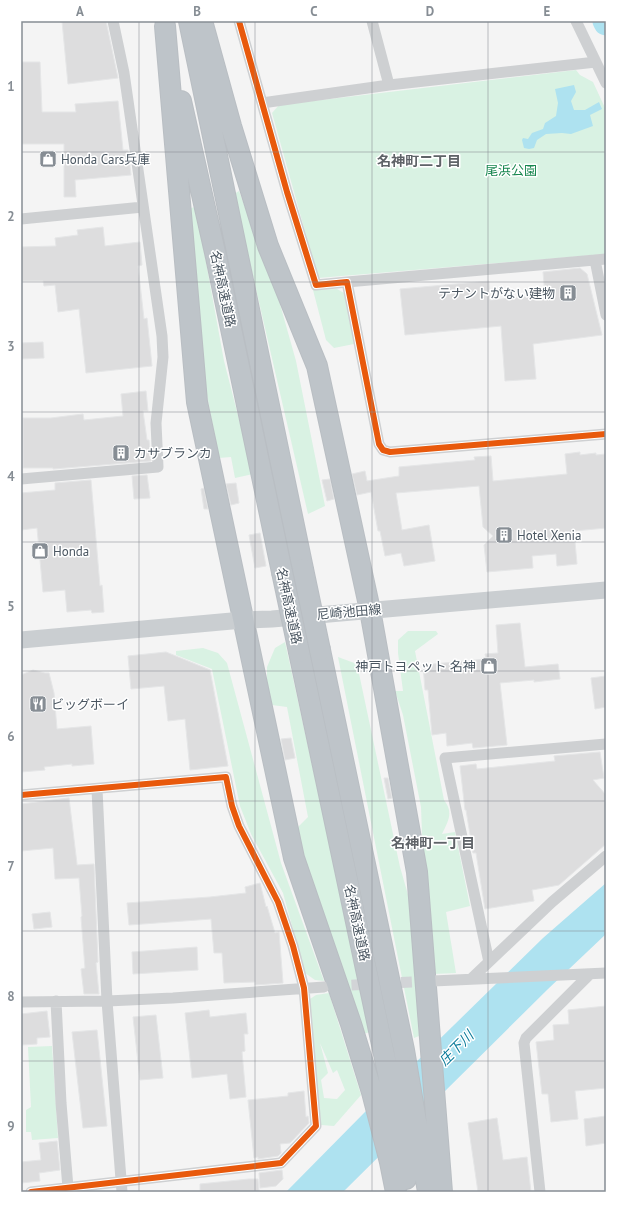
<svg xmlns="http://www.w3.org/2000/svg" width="627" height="1213" font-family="'PT Sans','Noto Sans JP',sans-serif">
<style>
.green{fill:#d9f2e3;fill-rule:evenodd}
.water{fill:#aee2f0}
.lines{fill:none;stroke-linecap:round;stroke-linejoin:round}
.river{stroke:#aee2f0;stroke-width:25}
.building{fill:#ddddde;stroke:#e5e6e7}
.minor-tunnel{stroke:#d2d4d7;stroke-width:11;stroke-dasharray:11 5.5;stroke-linecap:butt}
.motorway-casing{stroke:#b9bec3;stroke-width:22}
.minor{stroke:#ced0d2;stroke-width:11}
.primary{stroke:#caced1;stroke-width:17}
.motorway{stroke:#bec4c9;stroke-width:20}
.motorway-bridge-casing{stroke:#b9bec3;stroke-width:22;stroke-linecap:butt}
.motorway-bridge{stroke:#bec4c9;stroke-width:20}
.cycleway-casing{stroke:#fff;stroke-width:8}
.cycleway{stroke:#e8590c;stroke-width:6}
.grid{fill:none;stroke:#868d94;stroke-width:1;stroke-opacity:0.55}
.labels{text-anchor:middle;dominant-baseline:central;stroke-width:3;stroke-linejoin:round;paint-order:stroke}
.poi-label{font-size:13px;fill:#4a5661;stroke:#fff;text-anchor:start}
.park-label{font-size:13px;fill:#17864f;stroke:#fff}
.street-label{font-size:13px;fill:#4a5661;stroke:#fff}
.neighbourhood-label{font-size:14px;font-weight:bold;fill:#5f6368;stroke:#fff}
.water-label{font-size:14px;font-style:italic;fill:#0c7c9b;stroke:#fff}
.neatline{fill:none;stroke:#868d94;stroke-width:1.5}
.grid-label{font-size:13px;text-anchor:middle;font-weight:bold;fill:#868d94}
</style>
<rect width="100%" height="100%" fill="#f4f4f4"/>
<path class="green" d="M576 70 580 75 593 82 606 110V254L318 278 272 113 279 105Z
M239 191 278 297 296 361 325 506 308 514 234 194Z
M196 207 224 361 253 474 235 478 231 457 219 458 203 374 185 209Z
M337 289 344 293 354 344 334 348 326 340 313 290Z
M408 631H436L438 634 415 651 444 800C454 813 448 821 442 834L455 832 470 906 446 912 456 973 433 974 423 860 421 807 403 715 395 691H403L398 653V640Z
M285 642 371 1032 362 1034 313 899 298 827 308 817 287 707 272 705 267 683V667L275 648Z
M203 648 218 653 227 663 281 863 324 981 315 980 305 973 283 893 251 834 240 806 212 669 176 655V651Z
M338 657 357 664 400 867 413 912 419 1036 414 1038Z
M329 993 361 1095 334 1126 321 1125 310 999 316 995ZM320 1043 333 1073 337 1070 345 1090 337 1099 324 1098 321 1080 328 1073Z
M52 1046 58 1138 32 1140 31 1132H26V1110L31 1107 28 1047Z"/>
<path class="water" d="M574 85 576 92 571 101 574 110H585L599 102 602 109 590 115 593 126 571 134 562 133 546 134 537 140 534 148 529 149 524 148 522 140 523 138 528 139 532 133 543 129 545 123 556 116 558 103 555 89Z
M606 883V934L548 989 343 1192H286L364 1113 543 938Z"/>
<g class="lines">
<path class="river" d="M605 21 606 23"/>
</g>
<path class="building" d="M62 21H106L118 78 68 84Z
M21 62H40L42 112H76L75 104 118 101 123 150H128L131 175 75 180 76 197H64V144H21Z
M103 227 105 246 140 242 142 265 138 266 144 319 147 318 152 366 86 373 79 309 58 312 55 285 44 286 43 281H21V247L56 246 55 238 78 235 77 230Z
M580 268 587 274 602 335 533 344 536 379 505 381 501 326 405 335 400 289 489 281 490 300 545 295 543 272Z
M43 342 44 358 21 359V343Z
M146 391 148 411H143L147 440H149L151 461 53 469V468H23V418H51L83 414 84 420 123 416 121 394Z
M580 452V455L596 453V455L606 454V528L574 531 577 564 557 566 556 554 532 556 533 568 487 572 484 545 493 536 483 527 479 486 396 493 402 530 429 525 435 561 404 566 401 553 385 556 380 531H378L371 492 357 495 352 474 365 471 367 481 399 476V467L475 460 474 457 491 456 493 481 536 477 567 474 565 454Z
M147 475 150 498 134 499 132 476Z
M330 479 334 499 327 501 322 480Z
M91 480 100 586 102 585 104 612 92 613 91 610 67 612 65 590 43 592 37 528 21 530V493L55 490V483Z
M236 483 239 503 231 505 226 484Z
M204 488 208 509H204L201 489Z
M260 533 266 566 255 568 249 535Z
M520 623 525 667 558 664 560 679 534 682V680L500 683 507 745 473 748 472 743 447 746 446 733 432 735 428 690H425L423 665 486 659 485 654 498 653 496 625Z
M166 652 210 670 228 766 190 770 185 719 168 721 164 686 131 689 128 656Z
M33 670 45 673H49L54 693 57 729 91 726 94 764 72 766V764L44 767 45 770 21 772V675Z
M606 676V707L595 709 591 678Z
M291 738 295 758 285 760 281 739Z
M600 752 604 778 593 780 606 795V844L559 885 532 890 534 901 485 909 476 853H473L466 810H465L460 766 476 764 477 769 555 761 554 756Z
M384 778H388L392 798 388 799Z
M69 798 77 864V865L94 864 98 962 96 963 99 994H84L81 969 85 968 81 917 82 916 79 878 55 879 53 848 21 851V804Z
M260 883 266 907 267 906 275 933 279 932 283 983 255 985V982L224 983 222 953H214L211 919 129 925 127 903 210 897 246 893 245 887Z
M50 912 52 927 34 929 32 914Z
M197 947 198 970 133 974 132 952Z
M606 1006V1088L575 1091 578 1119 551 1122 548 1094H542L536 1042 554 1040 553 1025 569 1024 568 1010Z
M209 1010 210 1017 246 1013 248 1034H244L245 1051 242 1052 246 1097 230 1099 227 1074 192 1078 185 1013Z
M47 1011 50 1037 37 1038V1044L21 1045V1014Z
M156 1015 163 1078 140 1080 133 1017Z
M97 1030 107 1126 83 1128 72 1032Z
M304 1091 306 1117 308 1116 309 1123 290 1143 280 1144 281 1153 278 1156 258 1159V1157L254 1158 248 1100 288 1096V1093Z
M606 1116V1143L586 1146 584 1119Z
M497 1118 503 1160 527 1157 531 1192H478L468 1123Z
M57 1141 60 1170 39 1173 40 1181 21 1183V1162L41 1160 39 1143Z
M282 1170 283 1179 276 1186 260 1188 259 1173Z
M249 1179H258L259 1192H200V1184Z"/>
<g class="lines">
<path class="minor-tunnel" d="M335 986 429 981"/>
<defs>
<path id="motorway" d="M189 21 303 569
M202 21 231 126 268 246 317 366 370 610 417 872 442 1192
M165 26 197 402 294 858 351 1024 372 1092 390 1162 396 1192
M181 101 216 257 282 572
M320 650 404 1050 428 1192
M299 652 388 1073 406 1179"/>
</defs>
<use href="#motorway" class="motorway-casing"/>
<path class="minor" d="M239 21 287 192 316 285 347 282 379 444 383 450 390 452 606 434
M372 21 389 85
M576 21 606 83
M262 103 389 85 596 62
M21 219 143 207
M595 260 606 315
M347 282 606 259
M21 479 158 467 156 423 163 357 162 336 124 73 113 21
M97 789 107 1001 122 1192
M21 795 226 777 232 806 239 826 278 902 293 946 304 988 316 1126 281 1163 31 1192
M489 962 445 758 606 744
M471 979 552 902 606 856
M433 981 606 973
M56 1001 61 1103 68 1188
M21 1002 107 1001 173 998 324 987
M540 1192 524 1043 526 1038 590 974"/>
<path class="primary" d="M21 640 243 620 272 619 606 590"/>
<use href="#motorway" class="motorway"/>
<defs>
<path id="motorway-bridge" d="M303 569 320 650
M282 572 299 652"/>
</defs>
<use href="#motorway-bridge" class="motorway-bridge-casing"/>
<use href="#motorway-bridge" class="motorway-bridge"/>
<defs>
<path id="cycleway" d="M239 21 287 192 316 285 347 282 379 444 383 450 390 452 606 434
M21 795 226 777 232 806 239 826 278 902 293 946 304 988 316 1126 281 1163 31 1192"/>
</defs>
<use href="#cycleway" class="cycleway-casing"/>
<use href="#cycleway" class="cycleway"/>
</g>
<path class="grid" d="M139 21V1192M255 21V1192M372 21V1192M488 21V1192M21 152H606M21 282H606M21 412H606M21 542H606M21 671H606M21 801H606M21 931H606M21 1061H606"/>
<defs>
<symbol id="shop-square" viewBox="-11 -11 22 22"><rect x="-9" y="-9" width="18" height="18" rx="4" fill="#868d94" stroke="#fff"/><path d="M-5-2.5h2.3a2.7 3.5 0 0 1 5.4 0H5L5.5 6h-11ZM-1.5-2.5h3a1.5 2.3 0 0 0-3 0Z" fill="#fff"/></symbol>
<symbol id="building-square" viewBox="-11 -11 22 22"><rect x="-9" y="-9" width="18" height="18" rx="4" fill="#868d94" stroke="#fff"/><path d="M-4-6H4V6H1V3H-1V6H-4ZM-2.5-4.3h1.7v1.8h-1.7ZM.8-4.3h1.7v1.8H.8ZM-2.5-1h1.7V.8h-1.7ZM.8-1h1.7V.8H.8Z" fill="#fff"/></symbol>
<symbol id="restaurant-square" viewBox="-11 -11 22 22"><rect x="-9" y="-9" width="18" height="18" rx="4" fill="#868d94" stroke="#fff"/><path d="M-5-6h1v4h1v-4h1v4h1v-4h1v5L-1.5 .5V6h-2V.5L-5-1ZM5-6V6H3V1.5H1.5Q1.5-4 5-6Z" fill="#fff"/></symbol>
</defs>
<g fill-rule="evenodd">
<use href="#shop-square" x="38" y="149" width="20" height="20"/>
<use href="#building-square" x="558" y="283" width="20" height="20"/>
<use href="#building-square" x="111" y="443" width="20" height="20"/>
<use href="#building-square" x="494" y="525" width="20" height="20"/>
<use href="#shop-square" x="30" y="541" width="20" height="20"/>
<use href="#shop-square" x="479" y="656" width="20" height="20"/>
<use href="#restaurant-square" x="28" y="694" width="20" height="20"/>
</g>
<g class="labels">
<g class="poi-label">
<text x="61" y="159">Honda Cars兵庫</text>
<text x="555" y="293" text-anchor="end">テナントがない建物</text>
<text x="134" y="453">カサブランカ</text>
<text x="517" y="535">Hotel Xenia</text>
<text x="53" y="551">Honda</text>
<text x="476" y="666" text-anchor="end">神戸トヨペット 名神</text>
<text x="51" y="704">ビッグボーイ</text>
</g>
<g class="park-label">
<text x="511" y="170">尾浜公園</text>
</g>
<g class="street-label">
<text transform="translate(223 289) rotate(78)">名神高速道路</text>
<text transform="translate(289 606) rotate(78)">名神高速道路</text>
<text transform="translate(349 612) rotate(-5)">尼崎池田線</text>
<text transform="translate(357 923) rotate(78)">名神高速道路</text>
</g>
<g class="neighbourhood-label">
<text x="419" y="161">名神町二丁目</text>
<text x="433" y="843">名神町一丁目</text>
</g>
<g class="water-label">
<text transform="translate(456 1048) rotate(-45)">庄下川</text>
</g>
</g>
<rect width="627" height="1213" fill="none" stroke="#ffffff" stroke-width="44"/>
<rect x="22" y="22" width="583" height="1169" class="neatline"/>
<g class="grid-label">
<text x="80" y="16">A</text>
<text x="197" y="16">B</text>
<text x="314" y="16">C</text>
<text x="430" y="16">D</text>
<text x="547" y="16">E</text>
<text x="11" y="91">1</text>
<text x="11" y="221">2</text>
<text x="11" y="351">3</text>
<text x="11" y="481">4</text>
<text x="11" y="611">5</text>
<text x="11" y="741">6</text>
<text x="11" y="871">7</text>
<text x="11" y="1001">8</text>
<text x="11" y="1131">9</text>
</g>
</svg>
